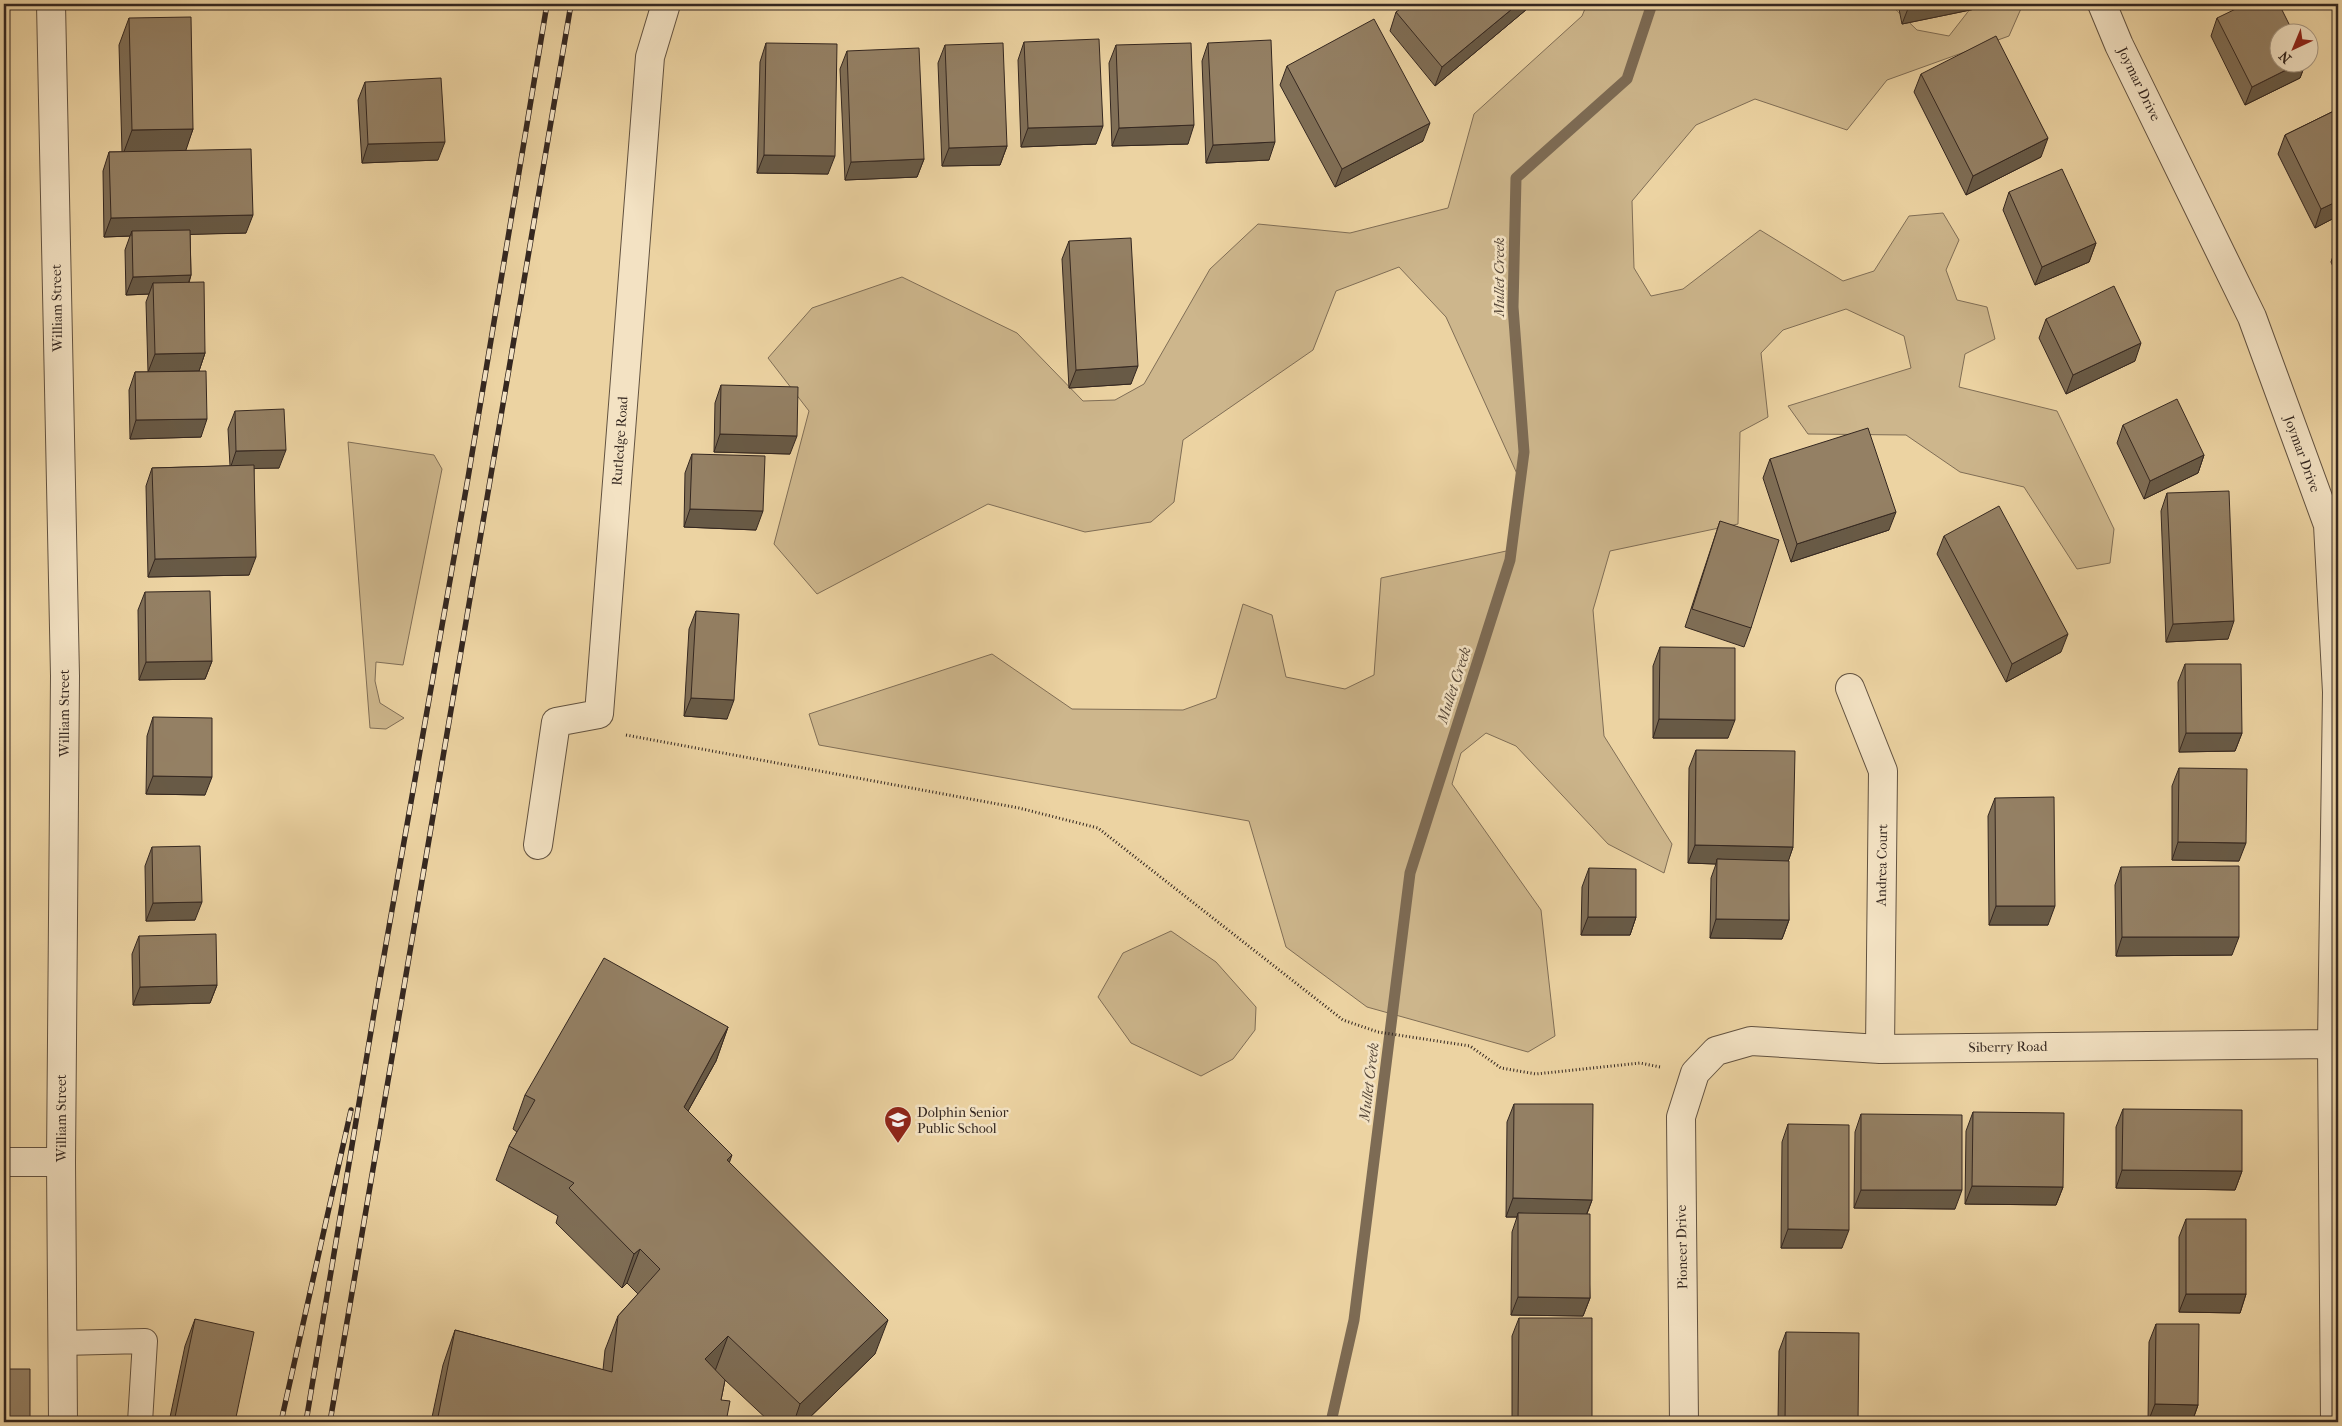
<svg xmlns="http://www.w3.org/2000/svg" width="2342" height="1426" font-family="'IM FELL French Canon',serif">
<style>
.green{fill:#cdb68c;stroke:#806e56}
.lines{fill:none;stroke-linecap:round;stroke-linejoin:round}
.stream{stroke:#7d6b54;stroke-width:11}
.lane-casing{stroke:#625240;stroke-width:26}
.street-casing{stroke:#625240;stroke-width:30}
.path{stroke:#342720;stroke-width:3;stroke-dasharray:1 2.5;stroke-linecap:butt}
.lane{stroke:#f3e2c3;stroke-width:24}
.street{stroke:#f3e2c3;stroke-width:28}
.rail-casing{stroke:#342720;stroke-width:5.5}
.rail{stroke:#f3e2c3;stroke-width:4;stroke-dasharray:11;stroke-linecap:butt}
.wall{fill:#7f6e56;stroke:#342720}
.shaded-wall{fill:#685a46;stroke:#342720}
.building{fill:#948064;stroke:#342720}
.labels{text-anchor:middle;dominant-baseline:central;stroke-width:5;stroke-linejoin:round;paint-order:stroke}
.street-label{font-size:14px;fill:#342720;stroke:#f3e2c3}
.poi-label{font-size:14px;fill:#342720;stroke:#f3e2c3;text-anchor:start}
.water-label{font-size:15px;font-style:italic;fill:#58493a;stroke:#f3e2c3}
</style>
<rect width="100%" height="100%" fill="#ecd3a2"/>
<filter id="stains"><feTurbulence type="fractalNoise" baseFrequency=".004" numOctaves="4"/><feColorMatrix values="0 0 0 0 .2 0 0 0 0 .09 0 0 0 0 .02 0 0 0 .5 -.17"/></filter>
<radialGradient id="worn" r=".72"><stop offset=".6" stop-color="#630" stop-opacity="0"/><stop offset="1" stop-color="#630" stop-opacity=".3"/></radialGradient>
<path class="green" d="M1587 4H1890L1917 30 1949 36 1974 4H2023L2009 36 1887 80 1847 130 1755 99 1696 125 1632 201 1634 268 1651 296 1683 289 1760 230 1843 281 1874 271 1909 216 1943 213 1959 240 1946 270 1957 300 1987 307 1995 339 1965 354 1959 387 2057 411 2114 529 2110 563 2077 569 2024 487 1960 472 1906 435 1808 434 1788 406 1911 368 1904 336 1846 309 1783 330 1761 353 1768 417 1740 432 1738 524 1610 551 1593 610 1604 736 1672 844 1664 873 1608 844 1516 746 1486 733 1461 753 1452 784 1541 910 1555 1036 1528 1052 1367 1007 1286 947 1249 821 819 745 809 714 992 654 1072 709 1183 710 1216 698 1243 604 1272 615 1286 677 1345 689 1374 675 1381 578 1511 550 1523 487 1446 317 1399 267 1336 291 1313 350 1183 440 1174 502 1151 522 1085 532 988 504 817 594 774 544 809 411 768 358 812 308 902 277 1017 333 1083 401 1115 400 1144 384 1210 269 1258 224 1350 233 1448 208 1474 114 1582 16Z
M348 442 434 455 442 469 403 665 376 662 375 681 380 703 404 718 386 729 370 728Z
M1171 931 1216 962 1256 1007 1255 1030 1233 1059 1201 1076 1131 1043 1098 997 1123 953Z"/>
<g class="lines">
<path class="stream" d="M1331 1422 1354 1320 1410 873 1510 560 1524 452 1513 307 1516 178 1627 79 1652 4"/>
<defs>
<path id="lane" d="M62 1343 145 1341 140 1422"/>
<path id="street" d="M51 4 65 676 61 1162 63 1422
M2102 4 2119 45 2252 317 2328 525 2337 692 2332 1044 2335 1422
M1850 688 1883 771 1880 1049
M538 845 556 722 599 714 650 57 666 4
M4 1162H61
M1684 1422 1681 1117 1695 1073 1716 1051 1751 1041 1880 1049 2332 1044"/>
</defs>
<use href="#lane" class="lane-casing"/>
<use href="#street" class="street-casing"/>
<path class="path" d="M626 735 1019 808 1098 828 1343 1020 1378 1032 1470 1046 1501 1068 1536 1074 1640 1063 1660 1067"/>
<use href="#lane" class="lane"/>
<use href="#street" class="street"/>
<defs>
<path id="rail" d="M281 1422 351 1110
M306 1422 376 1001 468 478 547 4
M330 1422 571 4"/>
</defs>
<use href="#rail" class="rail-casing"/>
<use href="#rail" class="rail"/>
</g>
<path class="wall" d="M1533 4 1435 86 1390 31 1396 12Z
M1898 4H1977L1975 9 1902 24Z
M129 18 193 129 185 150 246 233 190 234 191 275 189 283 205 353 199 371 201 437 130 439 129 390 135 372H148L146 302 149 294 126 295 125 250 130 236 104 237 103 171 109 152H122L119 45Z
M2217 18 2280 62H2306L2300 78 2245 105 2211 36Z
M1024 42 1096 144 1021 147 1018 60Z
M766 43 828 174 757 173 760 62Z
M1208 43 1269 160 1206 163 1202 61Z
M945 45 1007 146 1000 165 942 166 938 63Z
M1116 45 1188 144 1112 146 1109 63Z
M847 51 924 159 917 177 845 180 840 69Z
M1287 66 1423 141 1335 187 1280 85Z
M1921 74 2041 157 1966 195 1914 92Z
M365 82 438 160 362 163 358 100Z
M2338 109V216L2315 228 2278 154 2285 135Z
M2009 192 2096 243 2089 262 2035 285 2003 210Z
M1069 241 1131 384 1069 388 1062 259Z
M2338 243V278L2331 262 2337 244Z
M2046 319 2135 361 2066 394 2039 338Z
M721 385 790 454 714 452 715 403Z
M235 411 279 468H254L249 575 148 577 146 486 152 468 230 466 228 429Z
M2123 425 2204 455 2198 473 2144 499 2117 443Z
M692 454 756 530 684 527 685 473Z
M1770 459 1889 530 1791 562 1763 478Z
M2167 493 2228 639 2166 642 2161 511Z
M1720 521 1751 628 1744 647 1685 627Z
M1944 536 2061 652 2006 682 1937 554Z
M145 592 212 661 205 679 139 680 138 610Z
M696 611 727 719 684 716 689 629Z
M1660 647 1728 738H1653V666Z
M2185 664 2242 733 2235 751 2179 752 2178 682Z
M153 717 205 795 146 794 147 736Z
M1696 750 1793 847 1788 861 1789 920 1782 939 1710 938 1711 878 1716 864 1688 863 1689 768Z
M2179 768 2239 861 2172 860V786Z
M1995 798 2048 925H1989L1988 816Z
M152 847 195 920 146 921 145 866Z
M2121 867 2232 955 2116 956 2115 885Z
M1589 868 1636 917 1630 935H1581L1582 887Z
M139 936 217 985 210 1003 133 1005 132 954Z
M728 1027 716 1061 688 1111 729 1162 875 1354 805 1422H770L725 1380 721 1400 726 1422H431L443 1365 455 1330 603 1370 605 1350 618 1316 638 1294 627 1283 622 1288 556 1223 558 1216 496 1180 509 1146 517 1132 513 1129 525 1095Z
M1514 1104 1592 1200 1587 1214 1590 1298 1583 1316 1511 1315 1512 1232 1517 1217H1506L1507 1122Z
M2123 1109 2242 1171 2235 1190 2116 1188V1127Z
M1973 1112 2063 1187 2056 1205 1965 1204 1966 1131Z
M1861 1114 1955 1209 1854 1208 1855 1132Z
M1788 1124 1842 1248H1781L1782 1142Z
M2186 1219 2246 1294 2240 1313 2179 1312V1237Z
M1519 1318 1592 1422H1512V1336Z
M195 1319 235 1422H169L185 1346Z
M2156 1324 2198 1405 2192 1422H2148L2149 1342Z
M1786 1332 1858 1422H1778L1779 1351Z"/>
<path class="shaded-wall" d="M1518 4H1533L1435 86 1442 67Z
M1919 4H1977L1975 9 1902 24 1909 6Z
M2302 62H2306L2300 78 2245 105 2252 87Z
M1430 123 1423 141 1335 187 1342 169Z
M1194 125 1188 144 1112 146 1119 128Z
M1103 126 1096 144 1021 147 1028 128Z
M193 129 184 156 122 157 132 130Z
M2048 138 2041 157 1966 195 1973 176Z
M445 142 438 160 362 163 368 144Z
M1275 142 1269 160 1206 163 1213 145Z
M1007 146 1000 165 942 166 949 148Z
M764 155 835 156 828 174 757 173Z
M924 159 917 177 845 180 851 162Z
M2338 201V216L2315 228 2321 209Z
M253 215 246 233 132 236V231L130 236 104 237 111 218Z
M2096 243 2089 262 2035 285 2042 267Z
M191 275 185 293 153 283 149 294 126 295 133 277Z
M2141 343 2135 361 2066 394 2073 375Z
M205 353 199 371 148 372 155 354Z
M1138 366 1131 384 1069 388 1076 370Z
M207 419 201 437 130 439 136 420Z
M720 434 797 436 790 454 714 452Z
M286 450 279 468 230 469 236 451Z
M2204 455 2198 473 2144 499 2150 481Z
M690 509 763 511 756 530 684 527Z
M1896 512 1889 530 1791 562 1797 544Z
M256 557 249 575 148 577 155 559Z
M2234 621 2228 639 2166 642 2173 624Z
M2068 634 2061 652 2006 682 2012 664Z
M212 661 205 679 139 680 146 662Z
M691 698 734 700 727 719 684 716Z
M1659 719 1735 720 1728 738H1653Z
M2186 733H2242L2235 751 2179 752Z
M153 776 212 777 205 795 146 794Z
M2178 842 2246 843 2239 861 2172 860Z
M1695 845 1793 847 1787 865 1717 859 1716 864 1688 863Z
M202 902 195 920 146 921 153 903Z
M1996 906H2055L2048 925H1989Z
M1588 917H1636L1630 935H1581Z
M1716 919 1789 920 1782 939 1710 938Z
M2122 937H2239L2232 955 2116 956Z
M217 985 210 1003 133 1005 140 987Z
M728 1027 716 1061 671 1141 684 1107Z
M732 1155 720 1189 727 1160Z
M2122 1170 2242 1171 2235 1190 2116 1188Z
M1972 1186 2063 1187 2056 1205 1965 1204Z
M1861 1190H1962L1955 1209 1854 1208Z
M1513 1198 1592 1200 1585 1218 1518 1213 1517 1217H1506Z
M1788 1229 1849 1230 1842 1248H1781Z
M640 1249 627 1283 622 1288 634 1254Z
M2186 1294H2246L2240 1313 2179 1312Z
M1518 1297 1590 1298 1583 1316 1511 1315Z
M888 1320 875 1354 805 1422H794L800 1404Z
M728 1336 715 1371 705 1359Z
M2155 1404 2198 1405 2192 1422H2148Z"/>
<path class="building" d="M1407 4H1518L1442 67 1396 12Z
M1908 4H1919L1909 6Z
M2246 4H2279L2293 32H2280V62H2302L2252 87 2217 18Z
M191 17 193 129 132 130 129 18Z
M1374 19 1430 123 1342 169 1287 66Z
M1996 36 2048 138 1973 176 1921 74Z
M1099 39 1103 126 1028 128 1024 42Z
M1271 40 1275 142 1213 145 1208 43Z
M766 43 837 44 835 156 764 155Z
M1003 43 1007 146 949 148 945 45Z
M1191 43 1194 125 1119 128 1116 45Z
M919 48 924 159 851 162 847 51Z
M441 78 445 142 368 144 365 82Z
M2338 109V201L2321 209 2285 135Z
M251 149 253 215 111 218 109 152Z
M2062 169 2096 243 2042 267 2009 192Z
M190 230 191 275 133 277 132 231Z
M1131 238 1138 366 1076 370 1069 241Z
M204 282 205 353 155 354 153 283Z
M2114 286 2141 343 2073 375 2046 319Z
M206 371 207 419 136 420 135 372Z
M721 385 798 387 797 436 720 434Z
M2177 399 2204 455 2150 481 2123 425Z
M284 409 286 450 236 451 235 411Z
M1868 428 1896 512 1797 544 1770 459Z
M692 454 765 456 763 511 690 509Z
M254 465 256 557 155 559 152 468Z
M2229 491 2234 621 2173 624 2167 493Z
M1999 506 2068 634 2012 664 1944 536Z
M1720 521 1779 540 1751 628 1692 609Z
M210 591 212 661 146 662 145 592Z
M696 611 739 614 734 700 691 698Z
M1660 647 1735 648V720L1659 719Z
M2185 664H2241L2242 733H2186Z
M153 717 212 718V777L153 776Z
M1696 750 1795 751 1793 847 1695 845Z
M2179 768 2247 769 2246 843 2178 842Z
M2054 797 2055 906H1996L1995 798Z
M200 846 202 902 153 903 152 847Z
M1717 859 1789 861V920L1716 919Z
M2239 866V937H2122L2121 867Z
M1589 868 1636 869V917H1588Z
M216 934 217 985 140 987 139 936Z
M604 958 728 1027 684 1107 732 1155 727 1160 888 1320 800 1404 728 1336 705 1359 725 1380 721 1400 730 1401 726 1422H437L455 1330 612 1372 618 1316 660 1269 640 1249 634 1254 569 1188 574 1183 509 1146 535 1100 525 1095Z
M1514 1104H1593L1592 1200 1513 1198Z
M2123 1109 2242 1110V1171L2122 1170Z
M1973 1112 2064 1113 2063 1187 1972 1186Z
M1861 1114 1962 1115V1190H1861Z
M1788 1124 1849 1125V1230L1788 1229Z
M1518 1213 1590 1214V1298L1518 1297Z
M2186 1219H2246V1294H2186Z
M1519 1318H1592V1422H1518Z
M195 1319 254 1332 235 1422H174Z
M2156 1324H2199L2198 1405 2155 1404Z
M1786 1332 1859 1333 1858 1422H1785Z
M4 1369H30V1422H4Z"/>
<defs>
<symbol id="school-pin" viewBox="-11 -11 22 30"><path d="M0 17L-7.5 6A9.5 9.5 0 1 1 7.5 6Z" fill="#8f2418" stroke="#f3e2c3"/><path d="M0-5L7-2L0 1L-7-2ZM-4 1L0 2.5L4 1V4Q0 6-4 4Z" fill="#fff"/></symbol>
</defs>
<g fill-rule="evenodd">
<use href="#school-pin" x="882" y="1104" width="32" height="43"/>
</g>
<g class="labels">
<g class="street-label">
<text transform="translate(2139 84) rotate(64)">Joymar Drive</text>
<text transform="translate(57 308) rotate(-91)">William Street</text>
<text transform="translate(620 441) rotate(-86)">Rutledge Road</text>
<text transform="translate(2302 454) rotate(70)">Joymar Drive</text>
<text transform="translate(64 713) rotate(-90)">William Street</text>
<text transform="translate(1882 865) rotate(-89)">Andrea Court</text>
<text transform="translate(2008 1047) rotate(-1)">Siberry Road</text>
<text transform="translate(61 1118) rotate(-90)">William Street</text>
<text transform="translate(1682 1247) rotate(-91)">Pioneer Drive</text>
</g>
<g class="poi-label">
<text x="917" y="1112">Dolphin Senior<tspan x="917" dy="16">Public School</tspan></text>
</g>
<g class="water-label">
<text transform="translate(1499 277) rotate(-90)">Mullet Creek</text>
<text transform="translate(1454 685) rotate(-72)">Mullet Creek</text>
<text transform="translate(1369 1082) rotate(-83)">Mullet Creek</text>
</g>
</g>
<rect width="2342" height="1426" fill="none" stroke="#ecd3a2" stroke-width="20"/>
<rect x="5" y="5" width="2332" height="1416" fill="none" stroke="#342720" stroke-width="2.5"/>
<rect x="10" y="10" width="2322" height="1406" fill="none" stroke="#342720"/>
<g transform="translate(2294 48) rotate(224)"><circle r="24" fill="#f3e2c3" stroke="#a79782"/>
<path d="M0-4L9 19L0 12L-9 19Z" fill="#8f2418"/>
<text y="-8" font-size="14" font-weight="bold" text-anchor="middle" fill="#342720">N</text>
</g>
<rect width="100%" height="100%" filter="url(#stains)"/>
<rect width="100%" height="100%" fill="url(#worn)"/>
</svg>
